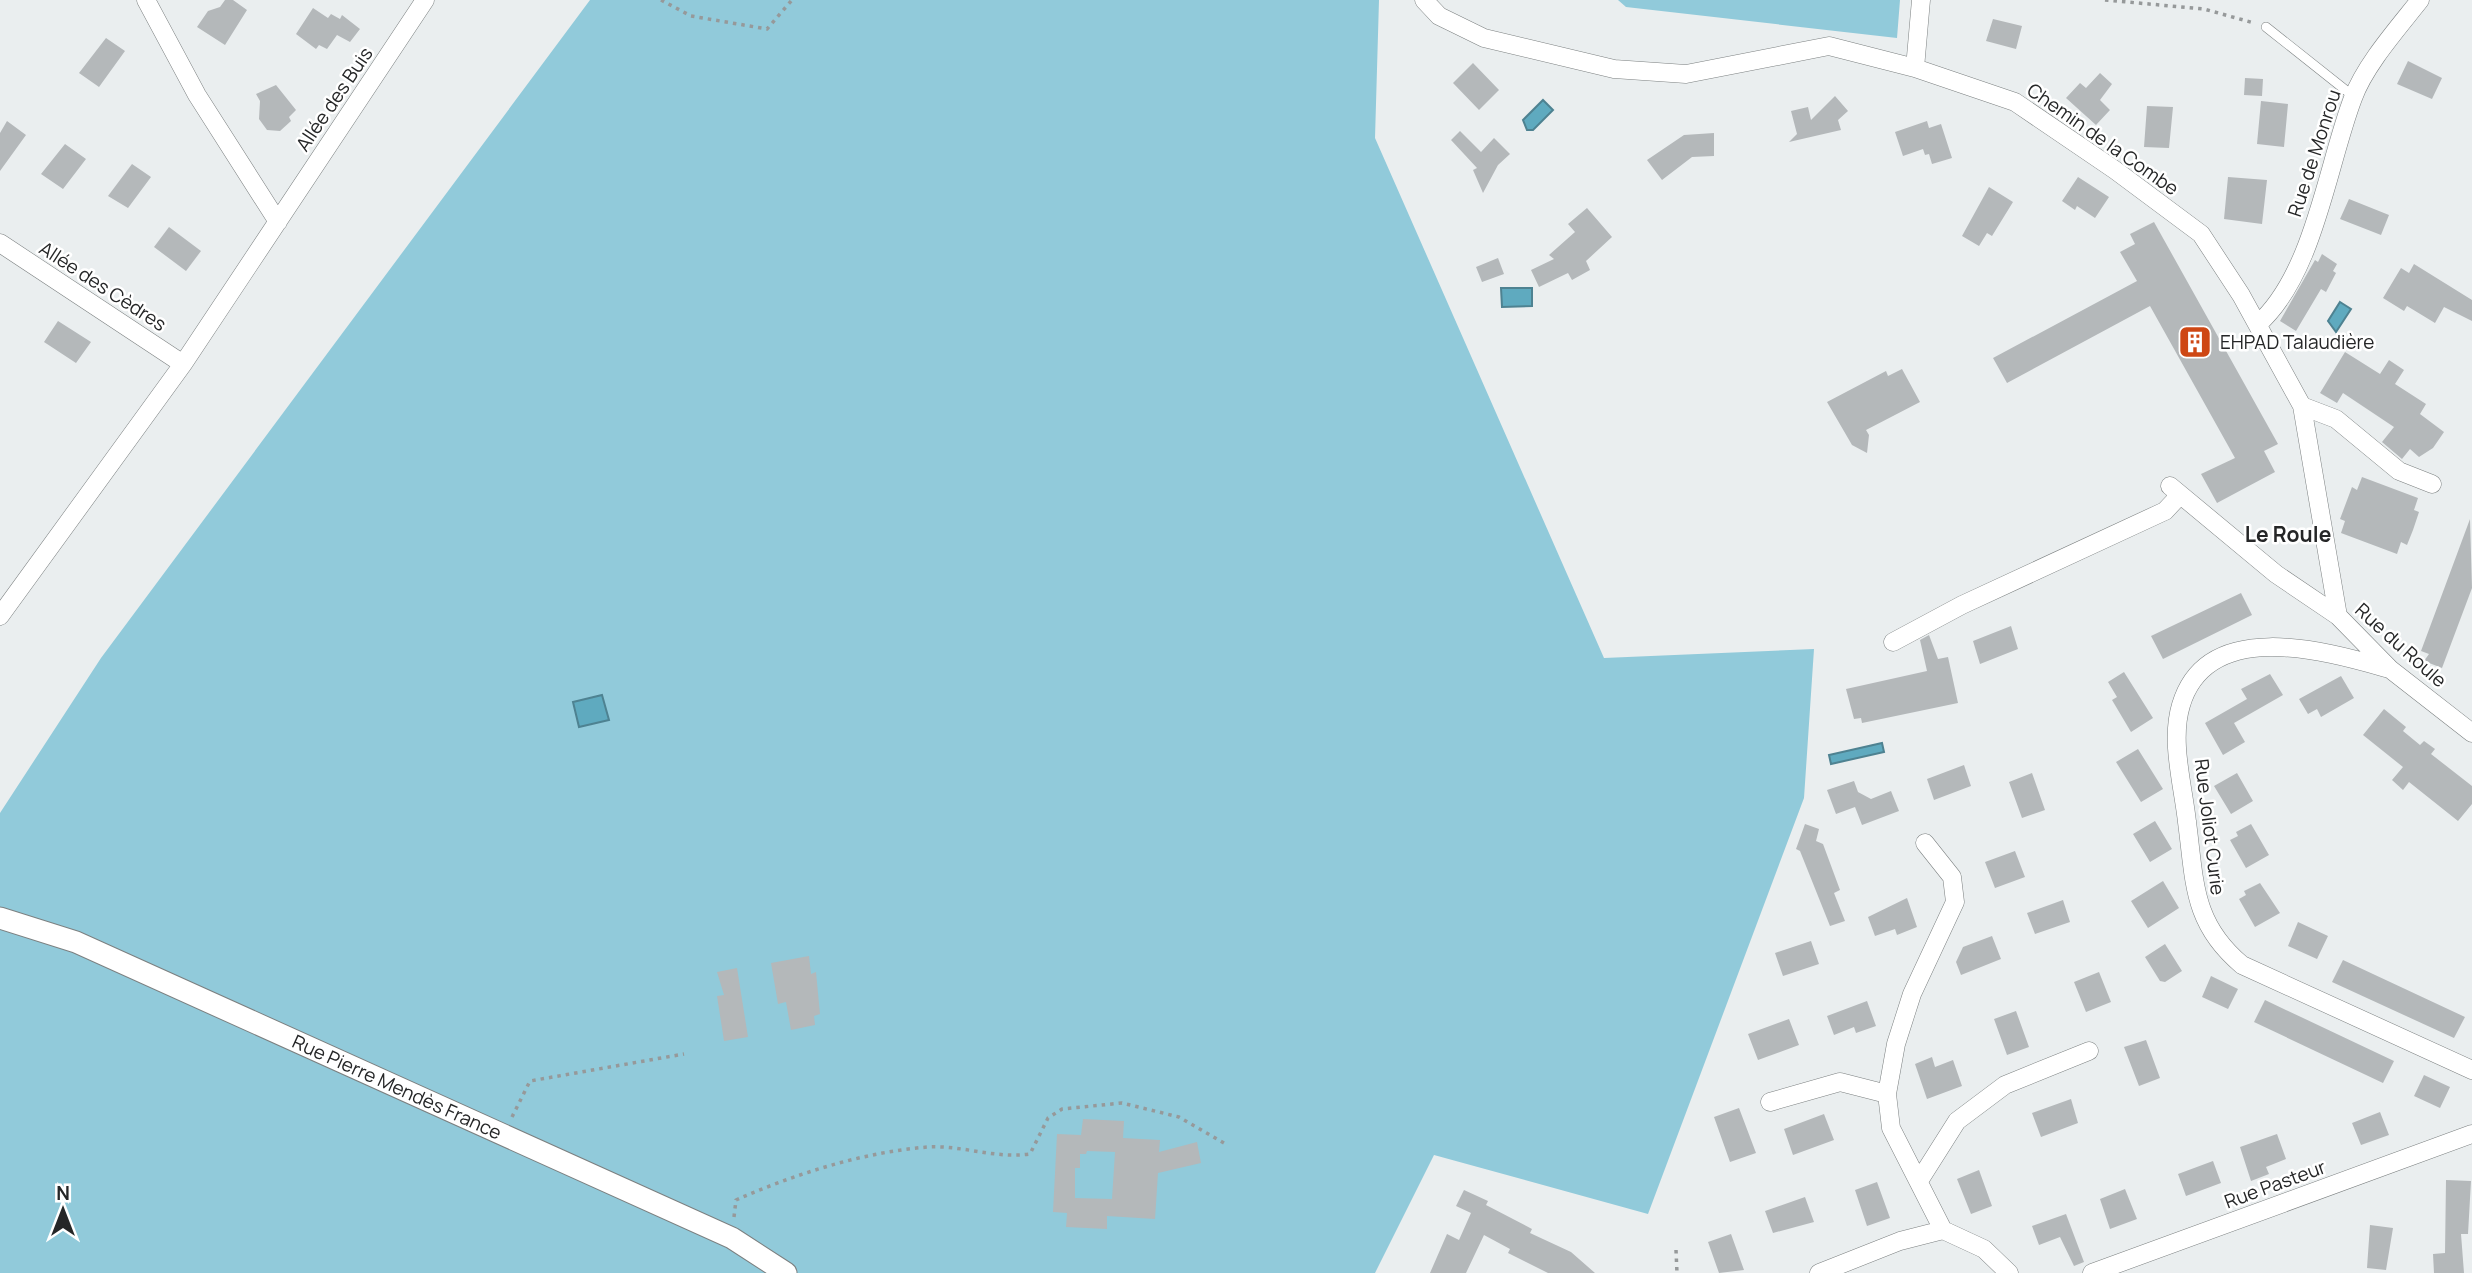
<svg xmlns="http://www.w3.org/2000/svg" width="2472" height="1273" font-family="Manrope,sans-serif">
<style>
.green{fill:#91cada}
.water{fill:#5faabf;stroke:#4e8291;stroke-width:2}
.building{fill:#b4b8ba;fill-rule:evenodd}
.lines{fill:none;stroke-linecap:round;stroke-linejoin:round}
.service-casing{stroke:#7c8081;stroke-width:10}
.minor-casing{stroke:#7c8081;stroke-width:19}
.tertiary-casing{stroke:#7c8081;stroke-width:23}
.path{stroke:#96999a;stroke-width:3.5;stroke-dasharray:3.5 5;stroke-linecap:butt}
.service{stroke:#fff;stroke-width:9}
.minor{stroke:#fff;stroke-width:18}
.tertiary{stroke:#fff;stroke-width:21}
.labels{text-anchor:middle;dominant-baseline:central;stroke-width:5;stroke-linejoin:round;paint-order:stroke}
.street-label{font-size:19px;fill:#252627;stroke:#fff}
.poi-label{font-size:19px;fill:#252627;stroke:#fff;text-anchor:start}
.neighbourhood-label{font-size:21px;font-weight:bold;fill:#252627;stroke:#fff}
</style>
<rect width="100%" height="100%" fill="#eaeeef"/>
<path class="green" d="M590 0H1379L1375 138 1604 658 1814 649 1804 798 1648 1214 1434 1155 1375 1273H0V813L101 658Z
M1618 0H1900L1897 38 1626 7Z"/>
<path class="water" d="M1543 100 1553 110 1533 130H1527L1523 120Z
M1501 288H1532V306L1502 307Z
M2340 302 2351 309 2336 332 2328 321Z
M602 695 609 720 579 727 573 702Z
M1882 743 1884 752 1831 764 1829 755Z"/>
<path class="building" d="M225 0H233L247 10 225 45 197 27 208 11 220 7Z
M313 8 328 18 331 14 340 19 342 15 360 29 350 42 337 35 327 49 319 45 316 49 296 34Z
M1993 19 2022 26 2016 49 1986 41Z
M106 38 125 51 99 87 79 73Z
M2408 61 2442 78 2432 99 2397 84Z
M1473 63 1499 90 1479 110 1453 83Z
M2100 73 2112 84 2100 100 2110 110 2096 125 2066 98 2080 83 2086 88Z
M2245 78 2263 79 2262 96 2244 95Z
M276 85 296 110 289 117 291 121 280 131 267 130 259 119 260 101 256 94Z
M1835 96 1848 111 1838 120 1841 130 1789 142 1797 134 1791 111 1808 107 1811 120Z
M2261 101 2288 104 2284 147 2257 144Z
M2147 106 2173 107 2169 148 2144 147Z
M7 121 26 135 0 171V133Z
M1927 121 1929 128 1941 124 1952 158 1932 164 1929 154 1925 155 1923 149 1903 156 1895 132Z
M1460 131 1481 152 1494 138 1510 154 1498 165 1483 193 1473 170 1477 168 1451 140Z
M1714 133V156L1692 157 1662 180 1647 160 1684 135Z
M65 144 86 159 63 189 41 174Z
M132 164 151 177 128 208 108 196Z
M2078 177 2109 197 2095 218 2077 206 2075 210 2062 201Z
M2228 177 2267 180 2262 224 2224 219Z
M1989 187 2013 202 1992 236 1987 233 1979 246 1962 236Z
M2349 199 2389 215 2381 235 2340 219Z
M1587 208 1612 237 1586 261 1590 270 1572 280 1568 273 1539 287 1531 270 1554 259 1549 255 1575 232 1568 224Z
M2154 222 2278 444 2264 451 2275 472 2217 503 2201 474 2235 458 2150 306 2007 383 1993 358 2137 281 2120 252 2135 244 2130 234Z
M169 227 201 251 186 271 154 247Z
M2322 254 2337 264 2333 271 2336 273 2326 292 2321 289 2296 331 2280 321 2315 260 2318 262Z
M1498 258 1504 274 1482 282 1476 267Z
M2414 264 2472 300V321L2444 307 2435 323 2407 306 2404 311 2383 298 2401 268 2409 273Z
M58 321 91 342 76 363 44 342Z
M2345 352 2380 374 2389 360 2404 370 2395 384 2426 404 2420 414 2444 432 2433 448 2419 457 2410 449 2402 459 2382 442 2394 427 2343 393 2337 403 2320 393Z
M1902 369 1920 402 1866 430 1869 435 1867 453 1852 445 1827 402 1886 371 1888 376Z
M2362 477 2418 498 2414 510 2419 512 2413 530 2407 545 2401 542 2397 554 2341 533 2345 521 2340 519 2352 487 2357 490Z
M2470 519 2472 588 2442 668 2424 661 2429 654 2421 651Z
M2241 593 2252 615 2163 659 2151 636Z
M2011 626 2018 649 1980 664 1973 641Z
M1929 635 1938 659 1948 657 1958 703 1862 723 1861 718 1854 719 1846 689 1927 671 1920 640Z
M2124 672 2153 718 2131 732 2112 700 2117 697 2108 682Z
M2270 674 2283 695 2234 723 2245 742 2223 755 2205 723 2247 699 2241 689Z
M2341 676 2354 698 2321 717 2317 709 2308 714 2299 699Z
M2384 709 2406 727 2403 731 2420 745 2424 741 2435 749 2431 754 2472 786V804L2458 821 2409 782 2403 790 2392 780 2403 767 2363 735Z
M2138 749 2163 789 2141 802 2116 762Z
M1964 765 1971 786 1934 800 1927 779Z
M2032 773 2045 810 2022 818 2009 782Z
M2237 773 2253 801 2231 814 2214 786Z
M1854 781 1858 792 1871 799 1891 791 1899 811 1862 825 1855 807 1836 814 1827 790Z
M2155 821 2172 849 2150 862 2133 834Z
M1805 824 1819 829 1816 841 1823 844 1840 890 1834 893 1845 921 1830 926 1800 851 1796 849Z
M2251 824 2269 855 2246 868 2230 840 2238 836 2236 832Z
M2015 851 2025 877 1995 888 1985 862Z
M2163 881 2179 908 2148 928 2131 901Z
M2260 883 2280 913 2255 927 2239 899 2246 895 2244 891Z
M1907 898 1917 927 1897 935 1895 929 1875 936 1868 917Z
M2063 900 2070 922 2035 934 2027 913Z
M2298 922 2328 936 2317 959 2288 946Z
M1992 936 2001 959 1961 975 1956 962 1963 947Z
M1811 941 1819 964 1783 976 1775 953Z
M2165 944 2182 971 2165 982 2160 981 2145 957Z
M809 956 811 974 816 972 820 1014 814 1016 815 1025 791 1030 786 1002 778 1004 771 963Z
M2343 960 2465 1017 2454 1038 2332 982Z
M737 968 748 1037 724 1041 717 996 724 995 717 972Z
M2099 972 2111 1002 2086 1012 2074 982Z
M2211 976 2238 989 2228 1009 2202 997Z
M2265 1000 2394 1061 2383 1083 2254 1022Z
M1867 1001 1876 1026 1856 1033 1854 1027 1834 1035 1827 1016Z
M2016 1011 2029 1047 2007 1055 1994 1019Z
M1789 1019 1799 1045 1758 1060 1748 1034Z
M2146 1040 2160 1078 2139 1086 2124 1047Z
M1932 1057 1935 1067 1953 1060 1962 1086 1927 1099 1915 1064Z
M2424 1075 2450 1087 2440 1108 2414 1096Z
M2071 1099 2078 1123 2041 1137 2032 1113Z
M1739 1108 1756 1153 1730 1162 1714 1117Z
M2380 1112 2389 1135 2361 1145 2352 1123Z
M1824 1114 1834 1140 1793 1155 1784 1129Z
M1083 1119 1124 1121 1123 1138 1160 1140 1159 1152 1197 1142 1201 1163 1158 1173 1155 1219 1107 1216V1229L1066 1227 1067 1213 1053 1212 1057 1134 1081 1135ZM1087 1151 1115 1152 1112 1199 1075 1198V1168H1080V1154H1086Z
M2277 1134 2286 1159 2266 1167 2269 1174 2251 1181 2240 1147Z
M2213 1161 2221 1183 2186 1196 2178 1174Z
M1979 1170 1992 1206 1971 1214 1957 1179Z
M2446 1180 2471 1181 2468 1234H2461L2464 1273H2434L2433 1254 2445 1253Z
M1877 1182 1890 1218 1867 1226 1855 1190Z
M2125 1189 2137 1219 2110 1229 2100 1199Z
M1464 1190 1488 1201 1486 1205 1532 1229 1530 1233 1571 1252 1595 1273H1548L1508 1253 1510 1249 1484 1235 1466 1273H1430L1447 1234 1459 1240 1471 1213 1456 1206Z
M1805 1197 1814 1222 1773 1233 1765 1211Z
M2066 1214 2084 1262 2074 1266 2060 1237 2039 1245 2032 1226Z
M2370 1225 2393 1228 2386 1270 2367 1268Z
M1731 1234 1744 1270 1719 1273 1708 1242Z"/>
<g class="lines">
<defs>
<path id="service" d="M2266 27 2353 96"/>
<path id="minor" d="M146 0 197 95 278 222
M1424 0 1439 16 1484 38 1614 69 1686 74 1829 46 1915 68 2015 102 2115 170 2201 234 2241 295 2302 406 2338 616 2390 669 2472 733
M1915 68 1921 0
M0 243 183 364
M2258 324C2314 274 2327 166 2353 98 2365 65 2398 28 2420 0
M2302 406 2336 419 2399 471 2432 484
M2170 486 2276 574 2338 616
M0 616 183 364 425 0
M1893 642 1962 605 2165 511 2180 495
M2386 668C2323 650 2207 618 2181 705 2170 741 2183 785 2187 822 2195 882 2192 923 2242 965L2472 1070
M1925 843 1952 877 1955 902 1912 994 1896 1044 1887 1094 1891 1128 1943 1230 1984 1249 2009 1273
M1770 1102 1840 1082 1887 1094
M1919 1181 1957 1121 2005 1085 2089 1051
M1819 1273 1900 1241 1943 1230
M2092 1273 2472 1134"/>
<g id="tertiary">
<path id="s1" d="M0 918 76 942 732 1238 786 1273"/>
</g>
</defs>
<use href="#service" class="service-casing"/>
<use href="#minor" class="minor-casing"/>
<use href="#tertiary" class="tertiary-casing"/>
<path class="path" d="M661 0 691 16 767 29 792 0
M2105 0 2204 9 2254 23
M512 1117 530 1081 684 1054
M734 1217 736 1200C795 1174 863 1152 928 1147 962 1145 995 1159 1030 1154L1048 1118 1062 1109 1122 1103 1179 1117 1224 1143
M1676 1250 1677 1273"/>
<use href="#service" class="service"/>
<use href="#minor" class="minor"/>
<use href="#tertiary" class="tertiary"/>
</g>
<defs>
<symbol id="building-square" viewBox="-11 -11 22 22"><rect x="-9" y="-9" width="18" height="18" rx="4" fill="#ce4714" stroke="#fff"/><path d="M-4-6H4V6H1V3H-1V6H-4ZM-2.5-4.3h1.7v1.8h-1.7ZM.8-4.3h1.7v1.8H.8ZM-2.5-1h1.7V.8h-1.7ZM.8-1h1.7V.8H.8Z" fill="#fff"/></symbol>
</defs>
<g fill-rule="evenodd">
<use href="#building-square" x="2176" y="323" width="38" height="38"/>
</g>
<g class="labels">
<g class="street-label">
<text transform="translate(334 99) rotate(-56)">Allée des Buis</text>
<text transform="translate(2103 139) rotate(35)">Chemin de la Combe</text>
<text transform="translate(2314 153) rotate(-72)">Rue de Monrou</text>
<text transform="translate(103 286) rotate(33)">Allée des Cèdres</text>
<text transform="translate(2401 645) rotate(42)">Rue du Roule</text>
<text transform="translate(2210 827) rotate(83)">Rue Joliot Curie</text>
<text stroke="none"><textPath href="#s1" startOffset="432">Rue Pierre Mendès France</textPath></text>
<text transform="translate(2275 1184) rotate(-20)">Rue Pasteur</text>
</g>
<g class="poi-label">
<text x="2220" y="342">EHPAD Talaudière</text>
</g>
<g class="neighbourhood-label">
<text x="2288" y="534">Le Roule</text>
</g>
</g>
<g transform="translate(63 1210)" stroke="#ffffff" stroke-width="5" paint-order="stroke">
<path d="M0-5L12 26L0 18L-12 26Z" fill="#252627"/>
<text y="-10" font-size="19" font-weight="bold" text-anchor="middle" fill="#252627">N</text>
</g>
</svg>
